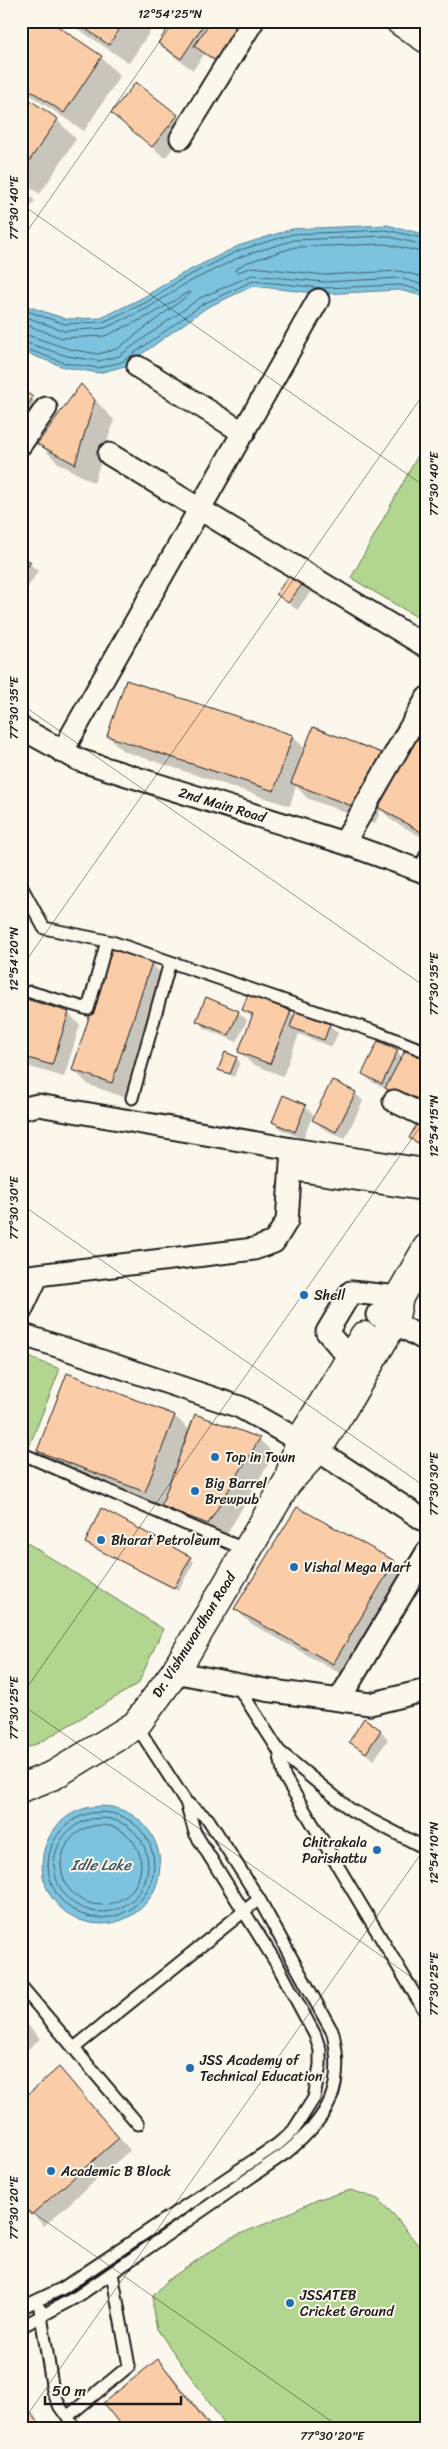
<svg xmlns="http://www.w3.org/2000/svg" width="448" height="2449" font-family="Sriracha,sans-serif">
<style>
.green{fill:#b2d690;stroke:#677956}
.water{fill:#7dc3de;stroke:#568090}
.shadow{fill:#0003}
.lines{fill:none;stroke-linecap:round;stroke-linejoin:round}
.shore{stroke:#435f6a;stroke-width:1}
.building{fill:#facda8;stroke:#1c1c1c}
.service-casing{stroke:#1c1c1c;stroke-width:15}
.minor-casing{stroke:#1c1c1c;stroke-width:25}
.secondary-casing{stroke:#1c1c1c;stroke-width:31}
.service{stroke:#fbf7ec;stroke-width:11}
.minor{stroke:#fbf7ec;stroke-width:21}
.secondary{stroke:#fbf7ec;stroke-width:28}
.ticks{fill:none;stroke:#1c1c1c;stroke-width:1;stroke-opacity:0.45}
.poi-dot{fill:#1f6fb2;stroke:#fbf7ec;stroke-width:2}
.labels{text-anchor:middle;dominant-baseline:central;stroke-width:4;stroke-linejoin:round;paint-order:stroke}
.street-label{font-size:14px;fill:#1c1c1c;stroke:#fbf7ec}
.poi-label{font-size:14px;fill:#1c1c1c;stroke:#fbf7ec;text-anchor:start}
.water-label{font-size:15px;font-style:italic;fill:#3e5660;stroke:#fbf7ec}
.neatline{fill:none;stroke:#1c1c1c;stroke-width:2}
.ticks-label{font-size:12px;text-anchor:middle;fill:#1c1c1c}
</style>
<rect width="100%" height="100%" fill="#fbf7ec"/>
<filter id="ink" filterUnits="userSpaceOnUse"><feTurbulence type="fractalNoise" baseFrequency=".02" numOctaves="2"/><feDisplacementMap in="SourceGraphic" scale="10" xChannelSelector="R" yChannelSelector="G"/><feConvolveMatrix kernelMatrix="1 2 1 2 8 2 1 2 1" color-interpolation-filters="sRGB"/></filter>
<g filter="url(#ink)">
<path class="green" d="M427 439V623L351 578Z
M21 1354 60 1369 21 1467Z
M21 1539 163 1629 138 1684 39 1743 21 1750Z
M351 2190 378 2199 393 2214 427 2256V2428H227L157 2329 153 2311V2296L168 2280 230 2238 270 2222 319 2199Z"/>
<path class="water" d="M387 225 427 235V297L399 290 323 294 253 286 206 308 125 366 99 373 64 367 21 351V304L66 319 101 318 142 298 178 276 238 246 292 229Z
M42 1865a59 59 0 1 1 118 0a59 59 0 1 1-118 0Z"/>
<path class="shadow" d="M21 21 101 57 120 76 84 131 21 89Z
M66 21H157L129 63Z
M174 21H261L265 25 232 74 204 54 193 70 172 55 160 43Z
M21 96 57 120 76 139 40 194 21 182Z
M112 113 177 116 189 128 165 158Z
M21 187 35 201 21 220Z
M82 386 114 420 94 483 58 463 39 444Z
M21 391 41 406 32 421 21 414Z
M21 557 38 571 25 592 21 590Z
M303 583 311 591 297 610 277 594Z
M126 681 293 736 305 749 381 754 396 769 427 717V840L391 820 381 809 375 824 307 798 296 786 290 806 123 751 108 736Z
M151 963 166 978 127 1098 89 1085 73 1070Z
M248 996 291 1012 295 1017 329 1025 338 1033 332 1047 299 1034 283 1076 252 1064 240 1052 253 1019 243 1009Z
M238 1012 247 1020 237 1042 206 1029 197 1020Z
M68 1013 80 1025 64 1077 23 1065 21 1063V1019Z
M397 1052 403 1058 427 1059V1115L399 1100 389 1091 372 1082 364 1074Z
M236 1058 240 1062 234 1077 220 1069Z
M355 1093 363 1101 345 1139 322 1128 314 1120Z
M305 1106 313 1114 303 1139 282 1130 274 1122Z
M427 1123V1151L410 1138Z
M68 1375 175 1416 190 1431 259 1439 274 1454 224 1539 178 1520 162 1504 161 1507 54 1466 38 1451Z
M86 1543 190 1558 194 1562 178 1591Z
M394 1562 409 1578 348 1678 250 1623 235 1608Z
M380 1731 388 1739 374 1760 350 1741Z
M21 2017 40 2039 21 2055Z
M59 2069 130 2150 44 2226 21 2202V2091L26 2098Z
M158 2361 173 2376 213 2428H124Z
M21 2401 44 2428H21Z"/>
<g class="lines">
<path class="shore" d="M427 253 385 244 295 247 245 263 235 270 238 272 253 267 324 275 399 271 427 278
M21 309 65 324 103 322 145 303 180 280 240 250 293 234 386 230 427 239
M21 315 64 331 105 328 148 308 183 285 242 256 294 240 386 236 427 246
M21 323 62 338 105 336 151 315 188 292 191 293 117 349 98 354 69 349 21 333
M21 341 67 356 98 361 119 356 200 298 252 275 324 282 400 278 427 286
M21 347 65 363 98 368 122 362 203 304 253 281 323 288 400 285 427 292
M48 1865a53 53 0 1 1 106 0a53 53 0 1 1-106 0Z
M54 1865a47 47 0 1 1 94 0a47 47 0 1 1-94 0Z
M61 1865a40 40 0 1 1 80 0a40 40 0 1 1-80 0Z"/>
</g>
<path class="building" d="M21 21H50L102 56 64 113 21 84Z
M74 21H125L109 45Z
M173 21H206L181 59 158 43Z
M211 21H248L219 63 194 46Z
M136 82 178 115 152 147 111 113Z
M21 94 58 119 21 173Z
M81 384 95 400 75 464 37 444Z
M21 389 33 397 23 413 21 412Z
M21 556 31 562 21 576Z
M291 573 304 582 288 603 276 594Z
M126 680 293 735 274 791 107 736Z
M427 714V826L423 833 374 805Z
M313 727 382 753 360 809 291 783Z
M111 949 152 962 112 1083 72 1070Z
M248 994 291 1011 270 1064 238 1052 253 1014 242 1010Z
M206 997 239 1011 229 1035 196 1021Z
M26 999 69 1012 52 1065 21 1056V1015Z
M296 1011 330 1024 324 1040 290 1027Z
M378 1041 398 1050 382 1084 362 1074Z
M407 1047 427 1058V1103L424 1109 385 1088Z
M225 1052 237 1057 230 1074 218 1070Z
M332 1080 356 1092 336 1132 312 1120Z
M283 1095 306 1105 295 1132 272 1122Z
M420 1118 427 1121V1148L409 1138Z
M67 1373 175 1415 145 1492 37 1451Z
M195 1414 260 1438 208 1524 161 1506Z
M297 1507 395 1561 333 1664 234 1609Z
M101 1508 191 1557 174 1588 85 1543Z
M364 1718 381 1730 366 1753 349 1742Z
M59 2067 119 2138 31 2215 21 2203V2092L25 2097Z
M158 2359 211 2428H123L103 2403Z
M21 2402 44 2428H21Z"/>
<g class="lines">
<defs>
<path id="service" d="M419 870 427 853
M21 886 44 928 112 942 379 1033 427 1052
M30 992 88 1009 107 941
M132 1098 170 962
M25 1455 246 1550
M237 1685 279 1751 284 1776 427 2015
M279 1751 351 1810 427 1849
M21 1986 138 2124
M74 2048 259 1899
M21 2308 63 2288 278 2144 293 2131 314 2098 320 2065V2050L315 2035 278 1966 195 1833 186 1802 136 1725
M40 2309 53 2391 60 2407 75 2428
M21 2327 78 2296 287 2152C329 2117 345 2088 333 2033L259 1899 208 1819 186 1802
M67 2417 129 2366 112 2273"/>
<path id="minor" d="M181 138 253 21
M138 367 244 433
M21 444 46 408
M109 454 427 647
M21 728 79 760 344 843 427 873
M62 752 318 300
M344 843 427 698
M394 1101 427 1117
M21 1109 38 1105 292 1149 287 1221 274 1242 254 1249 21 1277
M292 1149 427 1170
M291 1169 427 1190
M21 1311 37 1277
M377 1315 394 1322 427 1341
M21 1334 240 1407 300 1441
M350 1359 327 1332 351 1292 399 1297
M317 1450 427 1522
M175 1672 265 1690 370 1704 427 1690
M339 1700 427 1552"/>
<path id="secondary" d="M400 21 427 39
M290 1474 300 1441 364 1336
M21 1788 54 1775 136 1725 175 1672 287 1483 317 1450 342 1410 394 1322 399 1297 427 1248"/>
</defs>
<use href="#service" class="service-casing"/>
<use href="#minor" class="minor-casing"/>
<use href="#secondary" class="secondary-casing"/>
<use href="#service" class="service"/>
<use href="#minor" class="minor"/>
<use href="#secondary" class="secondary"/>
</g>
</g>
<path class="ticks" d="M21 204 427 488M21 240 174 21M21 704 427 988M21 968 427 389M21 1204 427 1488M21 1696 427 1117M21 1704 427 1988M21 2204 341 2428M21 2424 427 1845"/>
<g class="poi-dot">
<circle cx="304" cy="1295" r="5"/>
<circle cx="215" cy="1457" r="5"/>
<circle cx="195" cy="1491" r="5"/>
<circle cx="101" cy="1540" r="5"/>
<circle cx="294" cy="1567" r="5"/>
<circle cx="377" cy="1850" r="5"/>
<circle cx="190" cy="2068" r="5"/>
<circle cx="51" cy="2171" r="5"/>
<circle cx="290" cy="2303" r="5"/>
</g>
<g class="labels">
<g class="street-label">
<text transform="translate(222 805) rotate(17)">2nd Main Road</text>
<text transform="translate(194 1635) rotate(-58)">Dr. Vishnuvardhan Road</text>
</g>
<g class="poi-label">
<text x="314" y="1295">Shell</text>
<text x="225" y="1457">Top in Town</text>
<text x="205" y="1483">Big Barrel<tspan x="205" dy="16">Brewpub</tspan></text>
<text x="111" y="1540">Bharat Petroleum</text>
<text x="304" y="1567">Vishal Mega Mart</text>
<text x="367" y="1842" text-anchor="end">Chitrakala<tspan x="367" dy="16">Parishattu</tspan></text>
<text x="200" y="2060">JSS Academy of<tspan x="200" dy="16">Technical Education</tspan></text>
<text x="61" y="2171">Academic B Block</text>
<text x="300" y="2295">JSSATEB<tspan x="300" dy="16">Cricket Ground</tspan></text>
</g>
<g class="water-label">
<text x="101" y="1865">Idle Lake</text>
</g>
</g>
<rect width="448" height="2449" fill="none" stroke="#fbf7ec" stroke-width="55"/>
<path d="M45 2396v8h136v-8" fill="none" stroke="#1c1c1c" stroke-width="2.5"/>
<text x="52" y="2396" font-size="15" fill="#1c1c1c" stroke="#fbf7ec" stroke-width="4" paint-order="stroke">50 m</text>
<rect x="28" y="28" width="392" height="2394" class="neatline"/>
<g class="ticks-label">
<text x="170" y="18">12°54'25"N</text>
<text transform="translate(14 208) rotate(-90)" y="4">77°30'40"E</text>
<text transform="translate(434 484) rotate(-90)" y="4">77°30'40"E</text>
<text transform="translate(14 708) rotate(-90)" y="4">77°30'35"E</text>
<text transform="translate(14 959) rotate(-90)" y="4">12°54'20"N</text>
<text transform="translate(434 984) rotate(-90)" y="4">77°30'35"E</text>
<text transform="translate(434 1126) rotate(-90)" y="4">12°54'15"N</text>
<text transform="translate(14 1208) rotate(-90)" y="4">77°30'30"E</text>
<text transform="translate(434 1484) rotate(-90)" y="4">77°30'30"E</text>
<text transform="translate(14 1708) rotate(-90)" y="4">77°30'25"E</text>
<text transform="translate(434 1853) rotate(-90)" y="4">12°54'10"N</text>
<text transform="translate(434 1984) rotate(-90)" y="4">77°30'25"E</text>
<text transform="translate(14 2208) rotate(-90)" y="4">77°30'20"E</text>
<text x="332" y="2440">77°30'20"E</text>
</g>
</svg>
